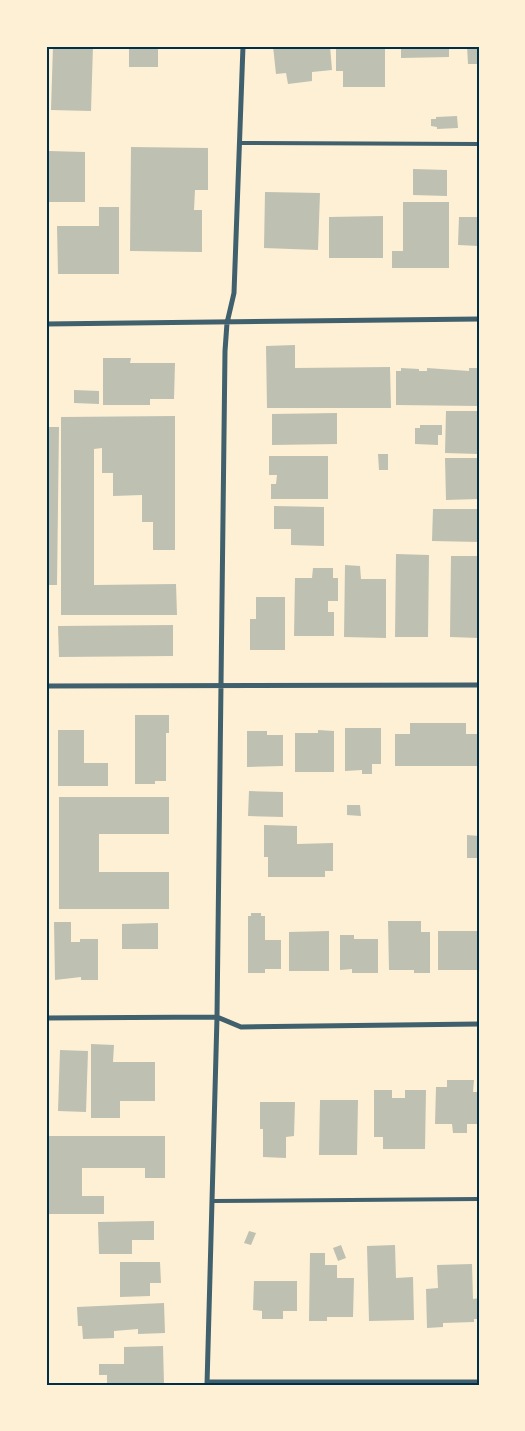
<svg xmlns="http://www.w3.org/2000/svg" width="525" height="1431" font-family="Arial,sans-serif">
<style>
.building{fill:#bec0b2}
.lines{fill:none;stroke-linecap:round;stroke-linejoin:round}
.service{stroke:#3f606c;stroke-width:4}
.minor{stroke:#3f606c;stroke-width:5}
.neatline{fill:none;stroke:#003049;stroke-width:2}
</style>
<rect width="100%" height="100%" fill="#fdf0d5"/>
<path class="building" d="M53 46H93L91 111 51 110Z
M129 46H158V67H129Z
M273 46H330L332 70 312 72V81L288 84 286 73 276 74Z
M336 46H385V87H343V71H336Z
M401 46H449V57L401 58Z
M467 46H479V64H468Z
M457 116 458 128 437 129V127L431 126V119H436V117Z
M131 147 208 148V190H195L194 210H202V252L130 251Z
M49 151 85 152V202H48Z
M413 169 447 170V196L413 195Z
M265 192 320 193 318 250 264 248Z
M403 202H449V268H392V251H403Z
M99 207H119V274H58L57 226H99Z
M383 216V258H329V217Z
M459 217H479V246L458 245Z
M295 345V368L390 367 391 408H267L266 346Z
M103 358H131L130 363H175L174 399H150V405H103Z
M401 368 419 369V371H427V368L469 371V368H479V406L396 405V371H401Z
M74 390 99 391V404L74 403Z
M446 411H479V454L445 453Z
M337 413V444L272 445V414Z
M175 416V550H153V522H142V495L113 496V473H102V448L94 449V585L176 584 177 615H61V417Z
M420 425H442V435H438V445L415 444V428H420Z
M46 427H59L57 585H46Z
M378 454H388V470H379Z
M269 456H328V499H271V484H276L277 475H269Z
M445 458H479V499L446 500Z
M274 506 324 507V546L291 545V529H274Z
M433 509H479V542L432 541Z
M396 554 429 555 428 637H395Z
M451 556H479V638L450 637Z
M345 565 360 566 361 579H386V638L344 637Z
M313 568H333V578H338V601H328V612H334V636H294L295 578H312Z
M256 597H285V650H250V619H256Z
M173 625V656L59 657 58 626Z
M135 715H169V733H166V781H155V784H135Z
M410 723H466V734H479V766H395V734H410Z
M345 728H381V764H372V774H362V770L345 771Z
M58 730H84V763H108V786H58Z
M318 730 334 731V772H295V733H318Z
M247 731H267V735H283V766L247 767Z
M249 791 283 792V817L248 816Z
M59 797H169V834H99V872H169V909H59Z
M347 805H360L361 816 347 815Z
M264 825 297 826V844L333 843V871H325V877H268V857H264Z
M467 835 479 836V858H467Z
M251 913H261V916H265V940H281V969H265V973H248V916H251Z
M388 921H421V932H430V973H414V970H389Z
M54 922H71V942H80V939H98V980H81V977L55 980Z
M158 923V949H122V924Z
M329 931V971H289V932Z
M438 931H479V970H438Z
M340 935H354V939H378V973H352V969L340 970Z
M91 1044 114 1045 113 1062H155V1101H120V1118H91Z
M60 1050 88 1051 86 1112 58 1111Z
M447 1080H474L473 1092H479V1124H467V1133H453L452 1124H435L436 1087H447Z
M374 1090H392V1098H405V1090H426L425 1149H383V1137H374Z
M320 1100H358L357 1155H319Z
M260 1102H295L294 1136 286 1137V1158L263 1157V1129H260Z
M47 1136H165V1178H145V1168H82V1196H104V1214H46Z
M154 1221V1240H132V1254H99L98 1222Z
M249 1231 256 1233 251 1245 244 1243Z
M341 1245 346 1258 338 1261 333 1248Z
M395 1245 396 1278 413 1277 414 1320 369 1321 367 1246Z
M310 1253H325V1265H337V1278H354L353 1317H327V1321H309Z
M120 1262H160L161 1283H150V1296L120 1297Z
M472 1264 473 1299 479 1298V1319H474V1322L443 1323V1327L427 1328 426 1289 438 1288 437 1265Z
M254 1281H297V1311H283V1319H262V1311L253 1310Z
M164 1303 165 1333 138 1334V1329L114 1331V1338L83 1339 82 1326H78L77 1307Z
M163 1346 164 1384 107 1385V1375H99V1364H124V1347Z"/>
<g class="lines">
<path class="service" d="M239 143 479 144
M212 1201 479 1199"/>
<path class="minor" d="M46 324 479 319
M46 686 479 685
M46 1018 217 1017 241 1027 479 1024
M207 1382H479
M207 1385 217 1017 225 351 227 323 234 293 243 46"/>
</g>
<rect width="525" height="1431" fill="none" stroke="#fdf0d5" stroke-width="95"/>
<rect x="48" y="48" width="430" height="1336" class="neatline"/>
</svg>
